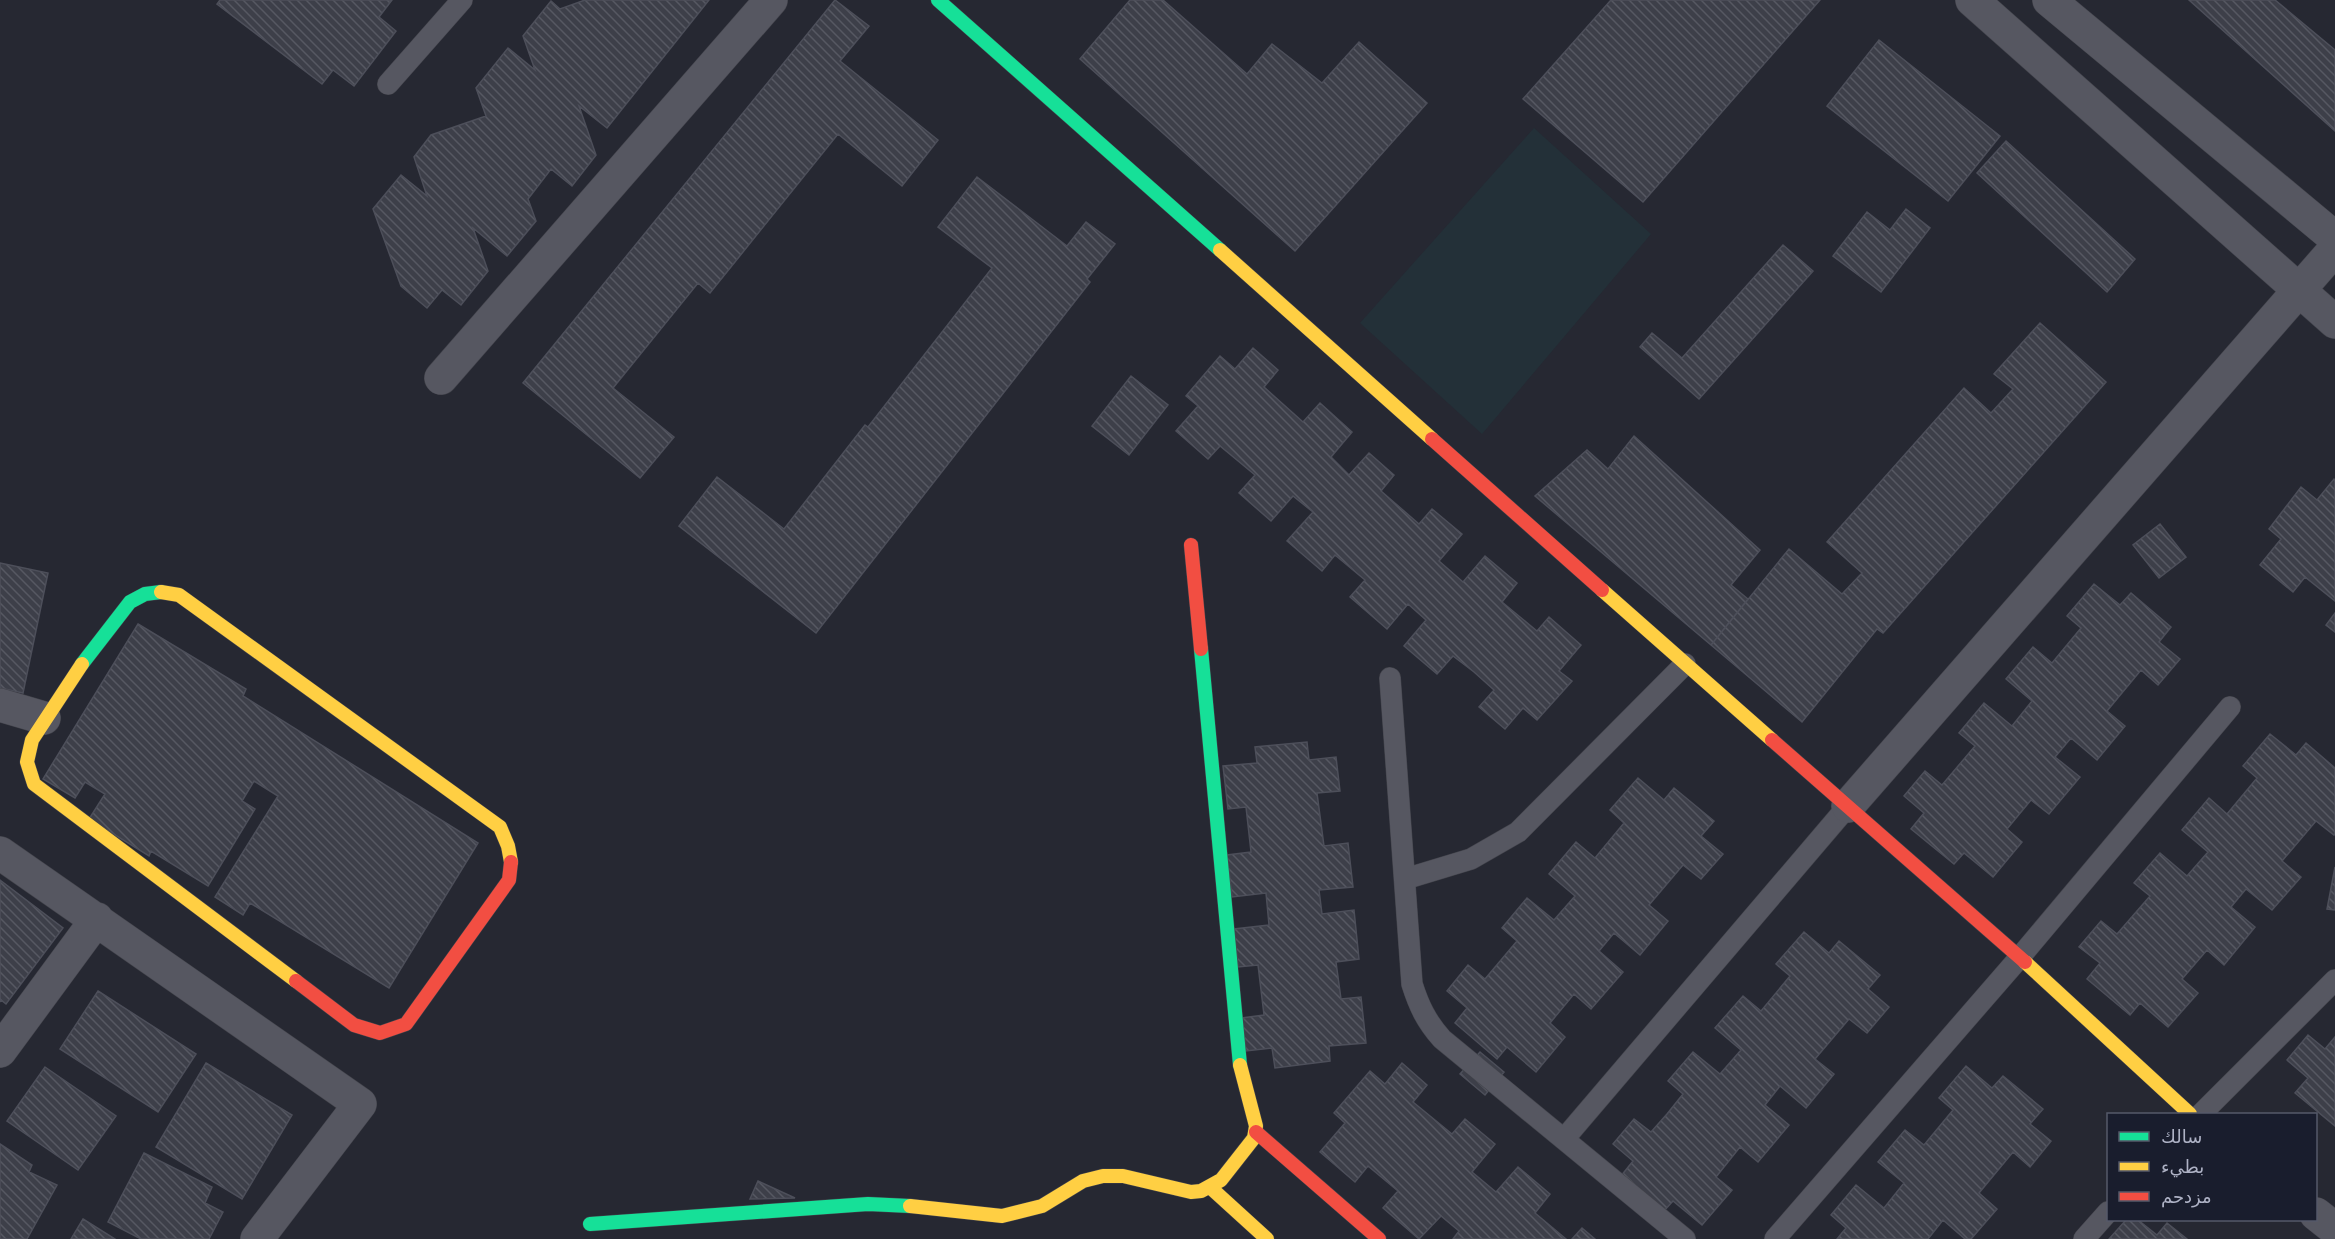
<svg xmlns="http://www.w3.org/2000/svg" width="2335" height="1239" font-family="'DejaVu Sans',Vazirmatn,sans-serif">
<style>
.park{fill:#233038}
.building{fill:url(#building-back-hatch);stroke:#4d4f5a;stroke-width:1.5}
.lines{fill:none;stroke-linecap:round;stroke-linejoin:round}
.lane-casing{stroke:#42434b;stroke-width:22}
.street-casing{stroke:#42434b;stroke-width:34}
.fast-casing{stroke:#42434b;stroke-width:15}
.slow-casing{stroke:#42434b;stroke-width:15}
.jam-casing{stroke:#42434b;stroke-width:15}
.lane{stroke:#565761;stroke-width:21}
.street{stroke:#565761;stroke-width:33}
.fast{stroke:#16e098;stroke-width:14}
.slow{stroke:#ffcf43;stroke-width:14}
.jam{stroke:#f24e42;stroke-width:14}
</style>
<defs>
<pattern id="building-back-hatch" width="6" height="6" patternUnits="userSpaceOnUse" patternTransform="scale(1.5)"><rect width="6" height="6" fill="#3d3f49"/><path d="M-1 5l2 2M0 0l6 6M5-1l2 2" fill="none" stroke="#565862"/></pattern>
</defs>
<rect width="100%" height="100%" fill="#262832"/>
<path class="park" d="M1534 128 1651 234 1482 434 1360 323Z"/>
<path class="building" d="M220 0H392L379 17 396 31 354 86 333 70 322 84 217 4Z
M585 0H709L607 128 579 106 596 155 572 186 551 169 528 199 536 221 507 256 473 228 488 271 461 305 442 290 427 308 401 286 373 209 401 175 427 196 414 157 431 135 486 116 476 88 508 48 535 70 523 36 551 1 560 9Z
M835 0 869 26 840 61 938 140 902 186 838 134 710 293 698 283 613 388 674 437 640 478 523 383Z
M1130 0H1163L1247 74 1272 44 1322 83 1359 42 1427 103 1295 251 1080 59Z
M1611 0H1820L1643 202 1523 99Z
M2189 0H2275L2335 50V131Z
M1879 40 2000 136 1948 201 1827 106Z
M2006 141 2135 259 2107 292 1977 173Z
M977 177 1067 246 1086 222 1115 244 1087 279 1090 282 816 633 679 526 717 477 784 529 865 425 868 427 992 268 938 227Z
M1906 209 1930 228 1881 292 1833 256 1867 212 1890 230Z
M1783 245 1813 271 1699 399 1640 347 1652 333 1682 358Z
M2040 323 2106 382 1883 633 1877 629 1802 722 1711 645 1789 549 1842 594 1862 573 1827 542 1964 388 1991 413 2013 389 1994 374Z
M1253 348 1278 370 1264 387 1303 422 1320 403 1352 432 1331 457 1349 475 1369 453 1394 475 1381 491 1419 524 1432 509 1462 534 1439 561 1463 582 1485 556 1517 583 1502 602 1537 631 1549 617 1581 645 1559 671 1572 681 1537 720 1523 708 1505 729 1479 707 1494 690 1474 672 1453 656 1437 674 1404 646 1426 620 1408 604 1387 629 1350 597 1365 580 1335 555 1322 571 1287 541 1313 512 1293 496 1271 521 1239 493 1255 475 1220 446 1208 459 1176 431 1198 406 1186 396 1220 356 1235 369Z
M1131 376 1168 405 1129 455 1092 426Z
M1634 436 1760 550 1731 585 1748 599 1711 645 1535 496 1587 450 1608 469Z
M2334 479 2335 480V601L2305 577 2293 592 2260 565 2281 539 2269 529 2301 487 2317 500Z
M2160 524 2186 557 2159 578 2133 545Z
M0 563 48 573 23 693 0 688Z
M2094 584 2120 605 2131 593 2171 627 2159 642 2180 659 2158 685 2141 670 2107 711 2125 726 2097 760 2071 738 2055 757 2080 777 2049 814 2031 800 2007 829 2022 842 1993 877 1964 853 1954 864 1911 829 1924 813 1904 796 1925 771 1942 785 1975 746 1959 733 1984 703 2012 726 2032 701 2006 679 2033 647 2052 663 2081 628 2067 616Z
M2335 613V632L2326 625Z
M138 624 246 689 243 696 478 843 389 988 250 903 243 915 215 897 278 796 254 781 242 801 255 809 208 886 151 851 149 856 89 819 105 794 85 782 75 798 43 779Z
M2270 734 2296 755 2306 743 2335 768V833L2334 835 2316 821 2282 861 2301 877 2272 910 2246 889 2231 907 2255 927 2224 965 2207 950 2182 979 2198 993 2168 1027 2140 1003 2130 1015 2087 979 2100 963 2079 947 2101 921 2117 934 2150 896 2134 883 2160 853 2187 876 2208 852 2182 830 2209 798 2227 814 2257 778 2243 766Z
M1307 742 1309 760 1336 757 1340 791 1317 793 1324 846 1348 843 1353 887 1319 890 1322 914 1354 910 1359 959 1336 962 1341 999 1361 997 1366 1043 1329 1046 1330 1061 1275 1068 1272 1048 1246 1051 1242 1018 1264 1015 1258 965 1238 967 1234 929 1269 925 1266 893 1232 897 1227 855 1251 852 1246 807 1228 809 1223 766 1257 763 1255 747Z
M1638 778 1664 800 1674 788 1714 821 1701 836 1723 854 1701 879 1683 865 1649 905 1668 921 1640 955 1614 933 1599 951 1623 972 1591 1009 1574 994 1550 1023 1565 1037 1536 1072 1507 1047 1497 1059 1455 1023 1467 1008 1447 991 1468 965 1485 979 1517 941 1502 928 1527 898 1554 920 1575 896 1549 874 1576 842 1595 858 1624 823 1610 810Z
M2335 867V910L2327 909Z
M0 880 63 928 6 1004 1 1000 0 1002Z
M1804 932 1829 953 1839 941 1880 975 1868 989 1889 1007 1867 1033 1849 1019 1815 1059 1834 1074 1806 1108 1780 1086 1765 1105 1789 1125 1758 1162 1740 1147 1716 1177 1732 1190 1702 1225 1673 1201 1663 1212 1621 1176 1633 1161 1613 1144 1634 1119 1651 1132 1667 1114 1683 1094 1668 1081 1693 1052 1720 1074 1741 1050 1715 1028 1743 996 1761 1011 1790 976 1776 964Z
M98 991 196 1054 158 1112 60 1049Z
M2308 1035 2325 1049 2335 1037V1126L2295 1093 2308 1078 2287 1060Z
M1480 1052 1504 1072 1485 1095 1460 1074Z
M206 1063 292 1115 242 1199 156 1147Z
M1402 1063 1427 1085 1413 1102 1452 1134 1465 1119 1495 1144 1472 1172 1496 1192 1518 1167 1550 1194 1535 1213 1566 1239H1453L1459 1231 1441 1216 1419 1239 1383 1208 1398 1191 1368 1166 1355 1182 1320 1152 1345 1123 1334 1113 1370 1071 1385 1084Z
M1966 1066 1992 1088 2003 1076 2043 1109 2030 1124 2051 1141 2030 1167 2013 1152 1979 1193 1997 1209 1971 1239H1965L1943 1220 1928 1239H1837L1846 1228 1831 1215 1856 1185 1884 1208 1904 1183 1878 1162 1905 1130 1924 1145 1953 1110 1939 1098Z
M45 1067 116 1116 78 1170 7 1121Z
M0 1144 32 1165 29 1172 57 1185 27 1239H0Z
M144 1153 212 1187 205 1203 223 1212 209 1239H141L108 1222Z
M758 1181 795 1198 750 1199Z
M83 1219 115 1239H71Z
M2126 1220H2138L2157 1235 2167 1223 2187 1239H2109Z
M1582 1228 1595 1239H1572Z"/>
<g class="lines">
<defs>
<path id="lane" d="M388 84 462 0
M1390 678 1412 984C1419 1006 1426 1021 1442 1039L1685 1239
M1405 879 1471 859 1518 832 1685 664
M2201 1114 2335 980
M1564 1139 1848 806
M1775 1239 2020 957 2230 707
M2084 1239 2108 1212"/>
<path id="street" d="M1972 0 2335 322
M2049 0 2335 238
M441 378 771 0
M0 705 44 718
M1848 806 2335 249
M0 853 360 1104 257 1239
M0 1051 97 919
M2316 1214 2335 1229"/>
<path id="fast" d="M938 0 1220 250
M1201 649 1240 1065
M82 664 130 602 145 594 161 592
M590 1224 868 1204 910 1206"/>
<path id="slow" d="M1220 250 1432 439
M1602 590 1772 740
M161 592 179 595 500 827 508 846 511 862
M82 664 32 740 27 762 34 784 296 981
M2025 962 2190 1114
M1211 1188 1267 1239
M910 1206 1002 1216 1042 1206 1083 1181 1103 1176H1123L1191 1192 1201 1191 1221 1180 1254 1138 1256 1126 1240 1065"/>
<path id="jam" d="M1432 439 1602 590
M1191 545 1201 649
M1772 740 2025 962
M296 981 354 1025 380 1033 406 1024 509 880 511 862
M1256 1132 1379 1239"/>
</defs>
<use href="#lane" class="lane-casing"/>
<use href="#street" class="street-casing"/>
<use href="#fast" class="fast-casing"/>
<use href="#slow" class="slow-casing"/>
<use href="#jam" class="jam-casing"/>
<use href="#lane" class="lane"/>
<use href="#street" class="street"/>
<use href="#fast" class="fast"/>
<use href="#slow" class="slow"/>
<use href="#jam" class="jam"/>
</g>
<rect x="2107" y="1113" width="210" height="108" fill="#191d2d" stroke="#55596a" stroke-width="1.5"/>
<rect x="2119" y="1132" width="30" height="9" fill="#16e098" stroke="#55596a" stroke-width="1.5"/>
<text x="2161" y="1143" font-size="18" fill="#aeb2c5">سالك</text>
<rect x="2119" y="1162" width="30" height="9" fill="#ffcf43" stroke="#55596a" stroke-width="1.5"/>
<text x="2161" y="1173" font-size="18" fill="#aeb2c5">بطيء</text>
<rect x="2119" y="1192" width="30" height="9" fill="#f24e42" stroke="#55596a" stroke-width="1.5"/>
<text x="2161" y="1203" font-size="18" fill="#aeb2c5">مزدحم</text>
</svg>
